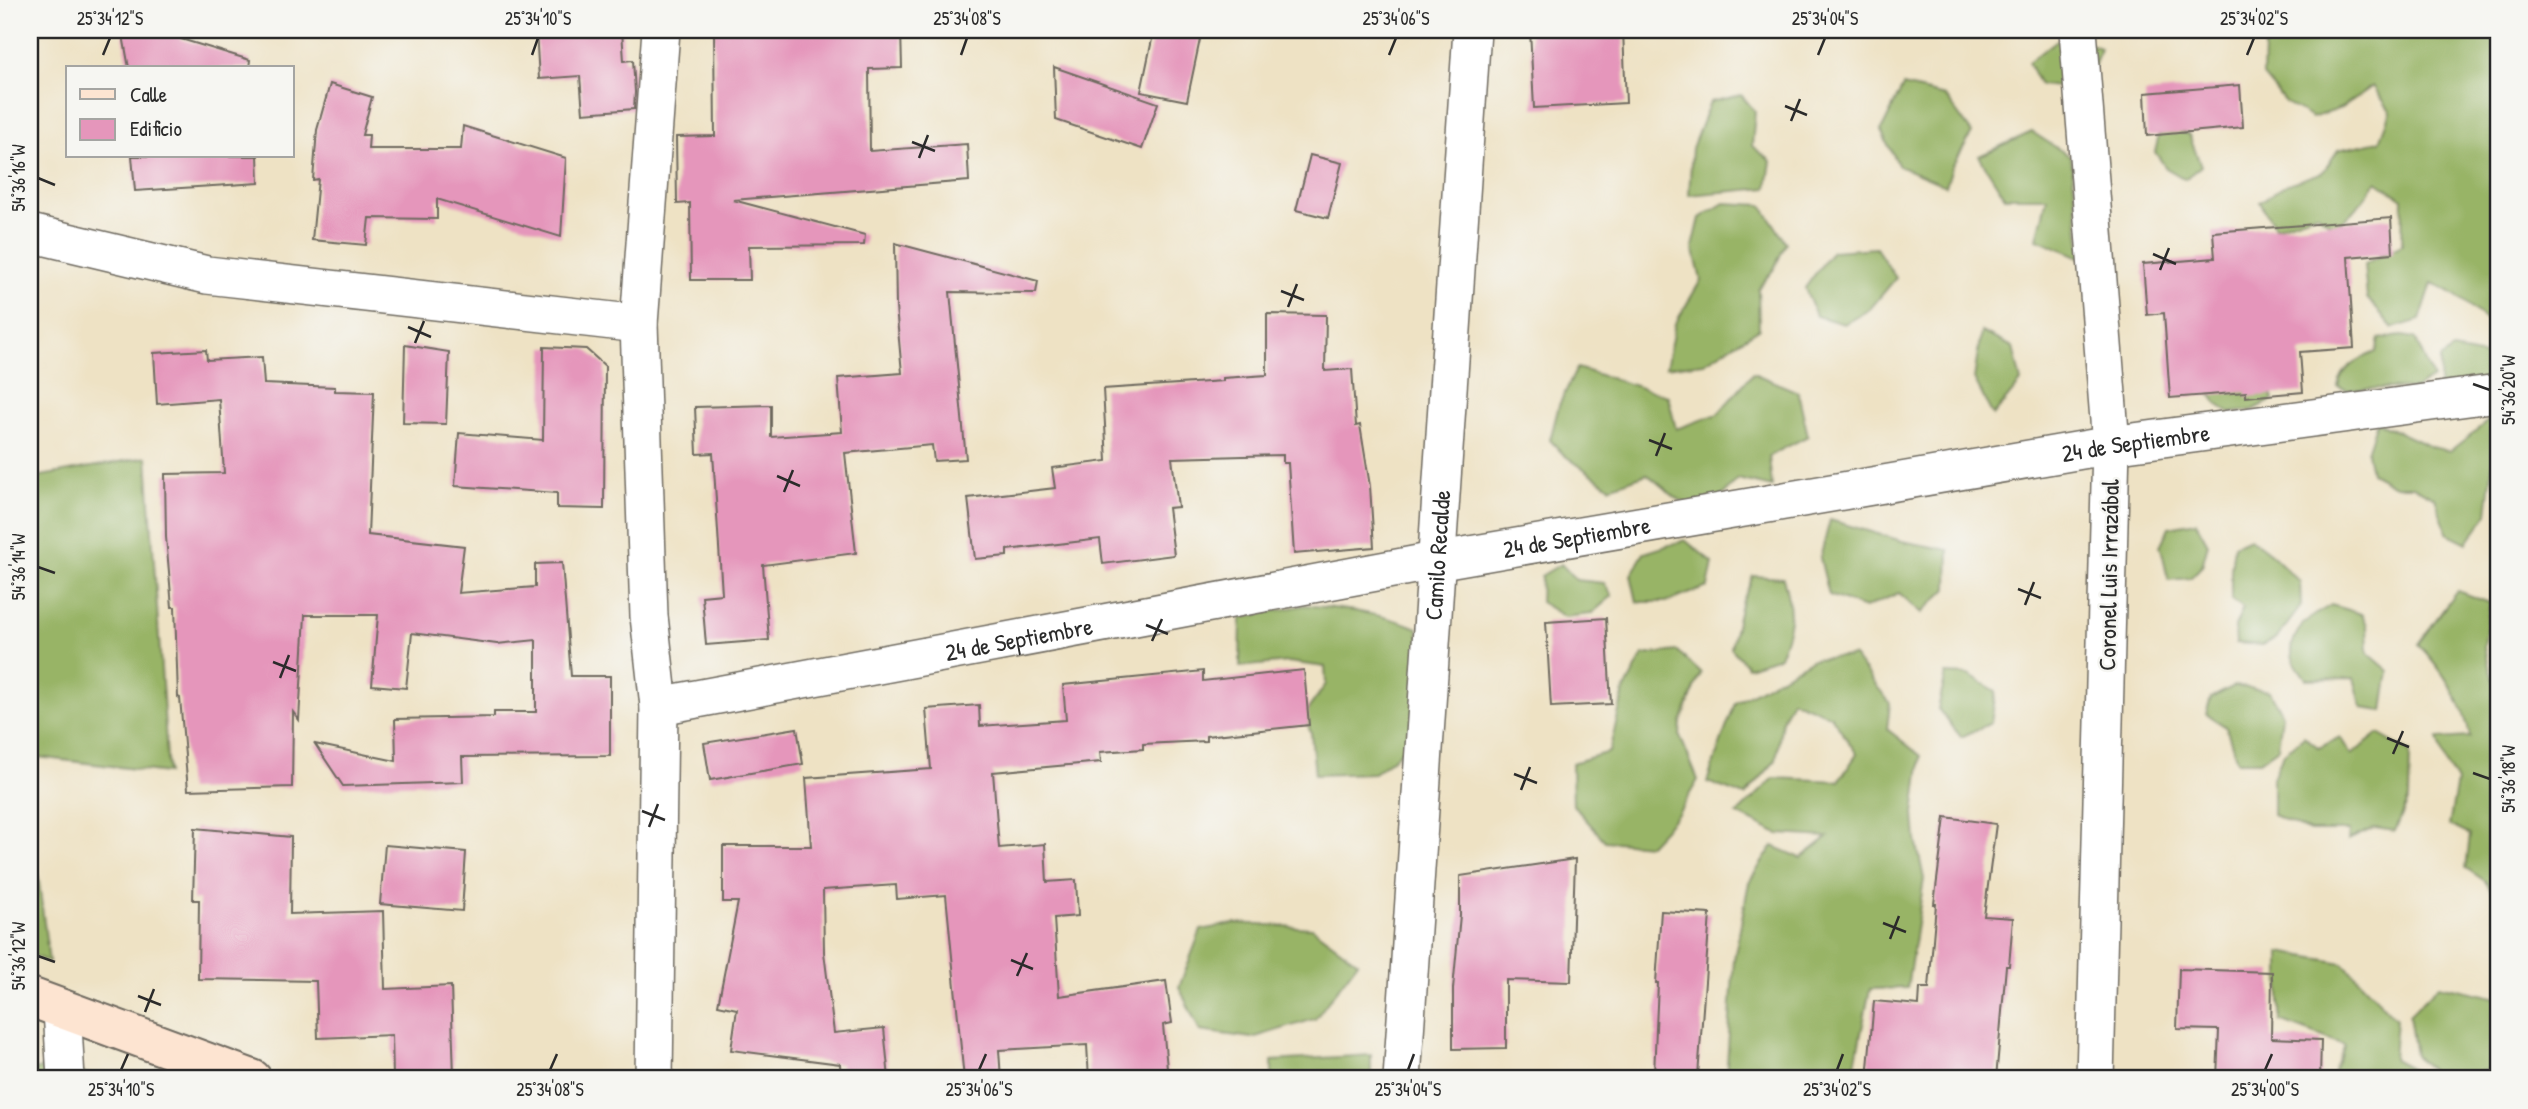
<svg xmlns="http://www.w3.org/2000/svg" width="2528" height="1109" font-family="'Patrick Hand',sans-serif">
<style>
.forest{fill:#98b466;stroke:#627048;stroke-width:2}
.building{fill:#e596bb}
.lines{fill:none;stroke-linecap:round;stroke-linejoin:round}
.street-casing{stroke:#6f6b61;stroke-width:40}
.secondary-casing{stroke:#6f6b61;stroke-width:42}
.street{stroke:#fff;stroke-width:37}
.secondary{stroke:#fde4d1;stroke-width:38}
.ticks{fill:none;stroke:#2b2b2b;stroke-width:2.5}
.labels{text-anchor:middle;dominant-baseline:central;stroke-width:5;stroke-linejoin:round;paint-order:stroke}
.street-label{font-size:24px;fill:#2b2b2b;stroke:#f6f6f2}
.neatline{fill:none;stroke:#2b2b2b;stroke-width:2.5}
.ticks-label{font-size:18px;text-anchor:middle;fill:#2b2b2b}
</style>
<rect width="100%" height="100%" fill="#f6f6f2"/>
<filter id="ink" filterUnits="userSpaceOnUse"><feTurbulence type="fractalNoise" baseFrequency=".0143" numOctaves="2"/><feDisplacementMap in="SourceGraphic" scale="14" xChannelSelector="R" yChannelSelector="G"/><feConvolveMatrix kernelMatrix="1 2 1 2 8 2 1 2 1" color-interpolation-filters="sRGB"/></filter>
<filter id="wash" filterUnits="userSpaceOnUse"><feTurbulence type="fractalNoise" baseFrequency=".00686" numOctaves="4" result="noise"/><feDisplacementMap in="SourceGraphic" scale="28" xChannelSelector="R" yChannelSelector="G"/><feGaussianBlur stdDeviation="1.57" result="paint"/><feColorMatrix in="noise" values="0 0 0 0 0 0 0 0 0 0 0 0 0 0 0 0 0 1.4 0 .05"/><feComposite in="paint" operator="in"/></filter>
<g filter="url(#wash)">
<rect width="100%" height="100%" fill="#eee2c4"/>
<path class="forest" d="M2295 30H2356L2378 39 2380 30H2498V329L2496 330C2476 311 2458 293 2432 283L2420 320 2393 328 2367 298 2364 264 2402 245 2403 199 2377 181 2356 209 2334 227 2317 213 2275 227 2260 202 2285 185 2323 172 2338 150 2380 141 2391 112 2373 86 2341 108 2312 118 2285 102 2263 76 2264 47Z
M2064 35 2100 48 2087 90 2040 85 2028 62Z
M1903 86 1945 96 1972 133 1952 167 1946 186 1899 166 1881 131Z
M1741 95 1755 111 1752 146 1771 161 1767 188 1689 195 1692 148 1710 102Z
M2170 128 2189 135 2201 166 2185 179 2166 168 2155 152 2159 135Z
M2032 132 2071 157 2082 258 2037 239 2047 197H2005L1979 156Z
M1724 203 1762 205 1786 243 1774 269 1758 288 1759 329 1704 363 1666 367 1675 324 1701 280 1693 247 1700 218Z
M1876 248 1896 278 1870 309 1844 324 1816 316 1805 288 1832 251Z
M1981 332 2013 347 2021 382 1993 416 1974 379Z
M2402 336 2415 338 2433 378 2415 389 2387 388 2347 390 2338 387C2342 367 2358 359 2376 352L2379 339Z
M2453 350 2495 358 2498 350V383L2439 385 2440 359Z
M1577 368 1668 396 1676 429 1718 414 1753 373 1798 392 1808 436 1769 456 1772 487 1738 479 1705 514 1676 498 1647 474 1610 487 1564 455 1550 440 1559 405Z
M2263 368 2273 400 2253 410 2231 413 2217 404 2205 386Z
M2498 416V464L2493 462 2487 514 2467 543 2447 533 2435 498 2413 486H2395L2371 473 2367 452 2377 422 2431 447 2450 451 2493 417Z
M147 457 168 773 30 756V478Z
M1830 520 1902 541 1949 550 1948 588 1922 613 1899 593 1865 608 1829 595 1820 558Z
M2196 522 2208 544 2202 566 2190 578 2169 580C2164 568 2165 558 2160 546L2169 527Z
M2250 538 2272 555 2300 582 2301 606 2277 638 2262 645 2236 643 2235 627 2243 608 2231 599V570L2234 545Z
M1685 540 1713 563 1708 587 1666 602H1637L1631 575 1644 553Z
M1561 564 1576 580 1604 583 1612 596 1591 614 1565 617 1540 602 1541 576Z
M1753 576 1783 578C1793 613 1793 622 1779 657L1748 667 1731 648 1740 608Z
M2457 591 2490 603 2484 648 2498 698V901L2485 881 2466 868 2470 835 2449 825 2457 782 2445 762 2438 739 2470 737C2464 702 2442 669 2418 644Z
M1305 605C1344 609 1381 613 1418 628L1425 733 1374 773 1315 775 1311 733 1304 715 1326 684 1325 667 1288 662 1240 667 1241 618Z
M2331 605 2362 614 2367 625 2368 653 2389 671 2383 711 2362 708 2354 678 2306 679C2302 672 2293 663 2292 655 2290 629 2312 616 2331 605Z
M1677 651 1701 673 1681 722 1680 736 1698 780 1678 814 1649 845 1605 841 1573 805 1572 763 1609 752 1624 691 1643 655Z
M1853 656 1890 703 1887 729 1921 756 1914 814 1916 840 1924 879 1907 988 1870 989 1854 1069 1808 1065 1806 1079H1726L1734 959 1749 882 1773 846 1801 858 1828 837 1778 834 1737 814 1774 778 1839 781 1857 754 1831 716 1792 700 1782 720 1776 760 1745 796 1707 782 1735 703 1813 659Z
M1946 674 1968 675 1996 691 1991 723 1961 737 1938 709Z
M2234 686 2270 691 2282 715 2278 748 2260 761H2237L2226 727 2206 714 2211 698Z
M2378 734 2410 752 2409 799 2395 831 2374 828 2348 840 2349 831H2310L2273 815V778L2283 754 2304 736 2319 748 2340 737 2351 755Z
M30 812 49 962 30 955Z
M1236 923 1312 928 1358 962 1315 1019 1252 1038 1200 1031 1179 987 1201 930Z
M2280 952 2343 963 2396 1019 2393 1059 2431 1079H2331L2345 1045 2280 1021Z
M2439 985 2498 998V1065L2489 1070 2440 1079 2415 1056 2409 1015Z
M1371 1055V1079H1272V1061Z
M46 1066 95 1076V1079H30V1072Z"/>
<g id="blocks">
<path class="building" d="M122 30H166L182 35 181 39 250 60 249 68H129Z
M536 30H622L624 61 633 60 635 92 634 109 583 113 580 76 539 79Z
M714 30H901L902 68 869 69 870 151 967 144 969 181 733 200 865 235 864 245 749 246 750 280H691L690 203 677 204 676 137 715 136Z
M1154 30H1202L1187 101 1141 92Z
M1530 30H1623L1626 103 1534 108Z
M1054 67 1158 103 1142 149 1056 120Z
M330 84 372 97 362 135H369L368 149H461L463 126 566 158 561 237 437 199V219L369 218 366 245 312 240 318 179 313 180 317 130Z
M2240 85 2243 127 2147 136 2145 93Z
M1310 155 1342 163 1328 218 1296 210Z
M132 156H258L259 183 135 191Z
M2391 218 2393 253 2348 257 2354 348 2300 352 2303 392 2246 397V392L2170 398 2164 313 2147 315 2143 264 2215 258 2213 232Z
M895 243 1038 281 1036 293 950 292 966 459 934 461 932 445 845 453 856 553 763 565 769 640 706 645 702 596 722 594 713 453 697 454 695 407 771 405V437L842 432 838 378 902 373 896 307Z
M1267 314 1326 315 1325 371 1352 369 1356 426 1360 425 1370 486 1374 547 1294 554 1288 463H1283V455L1172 458 1178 507 1168 508 1174 555 1103 564 1100 539 1007 550V556L975 559 968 498 1055 488 1052 468 1107 461 1103 389 1223 381V378L1267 375Z
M405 345 449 352 446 424 403 423Z
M544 347 586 349 605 366 604 509 557 508V493L455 486 459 433 543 440Z
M206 350 207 360 262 357 264 384 335 387V391L374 392 368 535 464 546 458 593 535 587V564L562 563 571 676H610V756L462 757 463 782 343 786 315 744 396 761 395 719 494 717V712H536V640L497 644 412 633 406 688 372 685 378 615H305L299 720 293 712 292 787 188 790 180 698 178 697 175 607H172L166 537 165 474 224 473 219 399 157 404 154 353Z
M1606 618 1611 704 1551 707 1546 622Z
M1304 670 1309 725 1206 736V741L1143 744V749L1100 752 1101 762 993 772 999 848 1045 844 1047 882 1076 880 1078 916 1054 918 1059 996 1166 981 1172 1023 1163 1025 1168 1079H1089L1087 1045 999 1050 1001 1079H964L946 895 897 899 896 885 823 890 824 952 834 1033 884 1028 889 1079H841L840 1064 731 1050 737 1009 718 1005 738 902H723V846H811L806 778 931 769 926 709 979 705 980 726 1066 720 1063 685 1203 671V681Z
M797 728 803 764 710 780 704 743Z
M1945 817 1996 824 1984 916 2013 918 2009 966H2006L1996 1079H1867L1874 1001 1919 1005 1920 988H1929L1936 904H1934Z
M195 828 291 837 290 914 383 911 385 989 451 986 454 1076 393 1077 392 1035 318 1038 316 981 198 979 199 900H193Z
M385 845 466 852 462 911 380 904Z
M1575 859 1571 982 1506 980V1048L1453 1049V989L1460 915V876Z
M1661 911 1710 914 1698 1076 1654 1074 1658 983H1656Z
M2179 969 2272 972 2271 1038 2321 1040 2320 1079H2217L2219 1030 2177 1029Z"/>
</g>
</g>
<g filter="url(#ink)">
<use href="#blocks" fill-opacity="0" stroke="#6f6b61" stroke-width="2"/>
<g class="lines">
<defs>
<g id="street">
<path d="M2078 30 2111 445 2095 1079"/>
<path d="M30 233 207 275 639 324"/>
<path id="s1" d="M659 706 1435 561 2111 445 2498 393"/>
<path d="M62 1009 66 1079"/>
<path d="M654 1079 659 706 649 616 639 324 661 30"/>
<path id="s2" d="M1402 1079 1472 30"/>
</g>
<path id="secondary" d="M30 997 252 1079"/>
</defs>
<use href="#street" class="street-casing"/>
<use href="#secondary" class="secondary-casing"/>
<use href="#street" class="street"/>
<use href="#secondary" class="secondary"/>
</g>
</g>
<path class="ticks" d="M103 55 110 38M532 55 538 38M961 55 967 38M1389 55 1396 38M1818 55 1825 38M2247 55 2254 38M1785 106 1807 115M1791 121 1800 99M912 142 935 151M919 158 928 135M38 178 55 185M2153 254 2176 264M2160 270 2169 248M1281 291 1304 300M1288 307 1297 284M408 327 431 337M415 343 424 321M2473 384 2490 390M1649 440 1672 449M1656 456 1665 433M777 476 800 486M784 492 793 470M38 567 55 573M2018 589 2041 598M2025 605 2034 582M1146 625 1168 634M1152 641 1162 619M273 662 296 671M280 678 289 655M2387 738 2409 747M2393 754 2403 731M2473 773 2490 779M1514 774 1537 783M1521 790 1530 767M642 811 665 820M649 827 658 804M1883 923 1906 932M1890 939 1899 916M38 956 55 962M1011 960 1033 969M1017 976 1027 953M138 996 161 1005M145 1012 154 989M121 1070 128 1054M550 1070 557 1054M979 1070 986 1054M1408 1070 1414 1054M1837 1070 1843 1054M2265 1070 2272 1054"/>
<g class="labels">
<g class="street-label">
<text stroke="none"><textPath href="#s1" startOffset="1500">24 de Septiembre</textPath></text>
<text stroke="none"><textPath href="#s1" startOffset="933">24 de Septiembre</textPath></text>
<text stroke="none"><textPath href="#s2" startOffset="525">Camilo Recalde</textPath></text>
<text transform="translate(2108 575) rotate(-89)">Coronel Luis Irrazábal</text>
<text stroke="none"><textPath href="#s1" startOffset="366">24 de Septiembre</textPath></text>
</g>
</g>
<rect width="2528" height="1109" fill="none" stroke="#f6f6f2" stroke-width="77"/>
<rect x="66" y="66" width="228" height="91" fill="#f6f6f2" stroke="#a5a5a2" stroke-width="2"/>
<rect x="80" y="89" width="35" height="10" fill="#fde4d1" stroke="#a5a5a2" stroke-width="2"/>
<text x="130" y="102" font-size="21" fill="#2b2b2b">Calle</text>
<rect x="80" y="119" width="35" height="21" fill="#e596bb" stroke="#a5a5a2" stroke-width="2"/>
<text x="130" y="136" font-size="21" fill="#2b2b2b">Edificio</text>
<rect x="38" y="38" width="2452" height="1032" class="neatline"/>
<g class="ticks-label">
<text x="110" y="25">25°34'12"S</text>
<text x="538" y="25">25°34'10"S</text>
<text x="967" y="25">25°34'08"S</text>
<text x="1396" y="25">25°34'06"S</text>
<text x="1825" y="25">25°34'04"S</text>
<text x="2254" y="25">25°34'02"S</text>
<text transform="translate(19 178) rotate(-90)" y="6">54°36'16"W</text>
<text transform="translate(2509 390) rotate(-90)" y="6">54°36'20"W</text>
<text transform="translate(19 567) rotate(-90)" y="6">54°36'14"W</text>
<text transform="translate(2509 779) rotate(-90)" y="6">54°36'18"W</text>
<text transform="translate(19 956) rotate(-90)" y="6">54°36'12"W</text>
<text x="121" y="1096">25°34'10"S</text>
<text x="550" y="1096">25°34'08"S</text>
<text x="979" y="1096">25°34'06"S</text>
<text x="1408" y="1096">25°34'04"S</text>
<text x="1837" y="1096">25°34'02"S</text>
<text x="2265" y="1096">25°34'00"S</text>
</g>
</svg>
